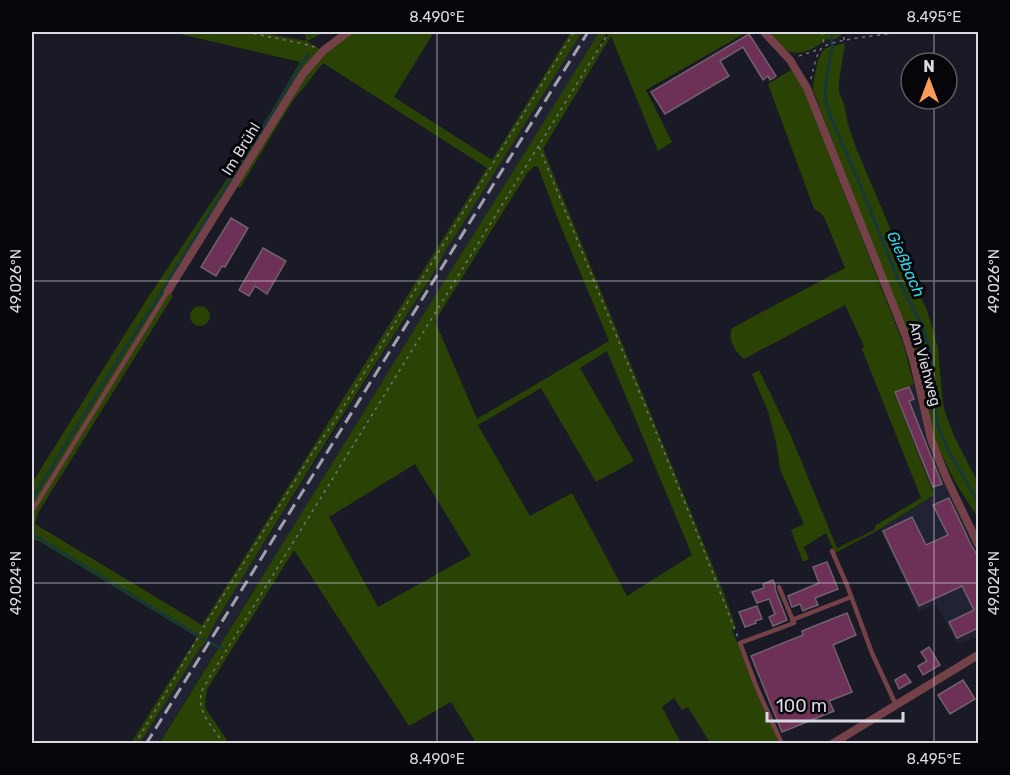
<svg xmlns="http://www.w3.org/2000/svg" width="1010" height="775" font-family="Rubik,sans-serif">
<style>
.built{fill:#212234}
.green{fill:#2a4204;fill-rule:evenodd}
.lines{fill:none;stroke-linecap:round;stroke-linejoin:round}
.stream{stroke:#16383b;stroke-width:3}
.building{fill:#6d3056;stroke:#71626a;stroke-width:1.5}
.path{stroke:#73747e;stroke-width:1.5;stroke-dasharray:3 4.5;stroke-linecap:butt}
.lane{stroke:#744148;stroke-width:4.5}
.street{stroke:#744148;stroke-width:8}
.rail{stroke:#a0a1aa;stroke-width:3;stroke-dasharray:12 6;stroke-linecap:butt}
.ticks{fill:none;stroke:#d8d9e1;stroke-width:1.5;stroke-opacity:0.45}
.labels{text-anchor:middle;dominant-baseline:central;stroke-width:6;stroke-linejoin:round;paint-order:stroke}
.street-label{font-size:15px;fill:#d8d9e1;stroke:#06060a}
.water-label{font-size:16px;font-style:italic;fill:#2cd6e3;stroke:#06060a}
.neatline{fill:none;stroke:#d8d9e1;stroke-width:2}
.ticks-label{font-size:15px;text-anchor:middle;fill:#d8d9e1}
</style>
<rect width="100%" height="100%" fill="#191a26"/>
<path class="built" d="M582 32H599L533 141 334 460 298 521 248 599 159 743 140 744 200 648 205 643 216 621 269 536 436 269 448 246 452 241Z
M914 384 925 427 967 528 978 523V637L957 643 936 604 919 611 880 529 934 495 894 392Z"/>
<path class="green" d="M171 32H259L306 41 305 32H332L323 33 307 41 326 53 351 32H434L394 97 492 160 571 32H582L452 241 448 246 436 269 332 432 216 621 205 643 200 648 140 743H131L197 637 39 541 32 540V483L145 302 269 116 300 62ZM323 63 487 168 202 625 35 524 38 513 173 296 167 288 233 183 240 188 292 102Z
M599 32H607L596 51 610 32H747L646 90 672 142 658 151 611 36 543 149 725 596 736 628 732 630 779 743H710L688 707 682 710 674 698 662 707 681 743H476L451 702 409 726 294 550 207 689 205 704 206 709 229 743 159 744C248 600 337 456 425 312 483 219 542 126 599 32ZM535 166 538 167 559 222 609 341 477 419 435 321 528 172ZM607 351 692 555 627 596 572 493 530 516 478 425 541 388 596 482 634 461 580 368ZM415 464 471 555 378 607 329 517Z
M769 32H842L841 35 836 39 829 40 827 39C817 47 800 58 786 50 780 46 775 37 769 32Z
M845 43 839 82V92L844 104 848 124 857 150 908 271 926 308 933 329 938 349 943 404 946 415 954 436 978 483V518L955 482 940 451 932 431 920 372 813 90C814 80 817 53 826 48 831 46 839 45 845 43Z
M791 70 801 83 903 343 914 384 894 392 934 495 880 529 835 553 826 533 804 547 809 559 803 562 791 530 804 524 780 469 776 442 768 411 752 374 759 370 791 436 837 548 874 530 876 525 921 498 862 349 864 346 845 305 744 359C735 351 727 340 732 328L845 268 825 219 821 213 814 209 768 84Z
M190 316a10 10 0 1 1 20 0a10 10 0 1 1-20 0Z"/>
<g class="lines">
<path class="stream" d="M309 32V35
M831 32 832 46 825 89 826 103 832 120 861 187 898 279 923 327 930 351 936 419 940 431 947 448 978 502
M32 499 126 347 156 301 308 54
M32 534 197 635
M202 638 222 649"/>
</g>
<path class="building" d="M749 34 776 76 770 80 768 76 763 80 743 47 720 61 729 76 665 114 651 92Z
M231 218 248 228 225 267 222 266 216 276 201 267Z
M263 248 286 261 267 294 255 286 249 296 239 290Z
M909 387 914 399 909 401 942 484 933 487 895 392Z
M949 498 972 547 978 556V628L957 638 949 622 974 610 962 586 919 606 883 531 912 517 926 545 948 535 933 505Z
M827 562 838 589 815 598 818 605 807 609 803 611 800 604 792 607 788 596 819 583 813 567Z
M773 580 775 585V589L787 620 773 626 769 617 775 614 769 599 757 603 752 592 764 588 763 584Z
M757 606 762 619 755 621 756 623 745 627 739 612Z
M847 613 856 635 833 645 852 692 829 701 834 711 782 732 751 656 803 635 802 631Z
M929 647 940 665 923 675 918 666 927 661 921 652Z
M905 674 911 682 899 689 895 680Z
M963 680 975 699 950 714 938 695Z"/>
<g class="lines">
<path class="path" d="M246 32 304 44 315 47
M822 32 824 45
M844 40V32
M799 56 820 49
M811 79C813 71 816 53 822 48 831 39 890 34 905 32
M539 147 692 520 738 638
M135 744 173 681 205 625 315 449 334 422 574 32
M224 744C212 726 194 710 203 688L609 32"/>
<path class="lane" d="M32 511 168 291
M832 551 847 585 872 653 896 705
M779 587 794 623 740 643 757 688 782 744
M792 620 851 597"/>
<path class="street" d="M764 32 790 60 807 88 906 337 914 363 931 439 946 477 978 544
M168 291 303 74 324 50 348 32
M832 744 978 655"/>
<path class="rail" d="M146 744 588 32"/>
</g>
<path class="ticks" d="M437 32V744M934 32V63M934 99V744M32 281H978M32 583H978"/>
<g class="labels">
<g class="street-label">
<text transform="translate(241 149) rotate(-58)">Im Brühl</text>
<text transform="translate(925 364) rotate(75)">Am Viehweg</text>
</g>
<g class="water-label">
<text transform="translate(906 264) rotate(66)">Gießbach</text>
</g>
</g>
<rect width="1010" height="775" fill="none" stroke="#06060a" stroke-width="66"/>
<g transform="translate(929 81)"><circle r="28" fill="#06060a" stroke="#5a5a60" stroke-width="1.5"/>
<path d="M0-4.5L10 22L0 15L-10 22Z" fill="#fe9c57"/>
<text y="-9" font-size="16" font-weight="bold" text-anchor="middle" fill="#d8d9e1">N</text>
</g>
<path d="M767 712v9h136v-9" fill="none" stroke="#d8d9e1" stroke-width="3"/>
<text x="776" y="712" font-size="18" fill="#d8d9e1" stroke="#06060a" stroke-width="4.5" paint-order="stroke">100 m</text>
<rect x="33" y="33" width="944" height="709" class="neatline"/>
<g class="ticks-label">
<text x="437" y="22">8.490°E</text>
<text x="934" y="22">8.495°E</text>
<text transform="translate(16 281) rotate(-90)" y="5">49.026°N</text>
<text transform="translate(994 281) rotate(-90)" y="5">49.026°N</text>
<text transform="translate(16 583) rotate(-90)" y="5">49.024°N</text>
<text transform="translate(994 583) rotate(-90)" y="5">49.024°N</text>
<text x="437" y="764">8.490°E</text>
<text x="934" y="764">8.495°E</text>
</g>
</svg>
